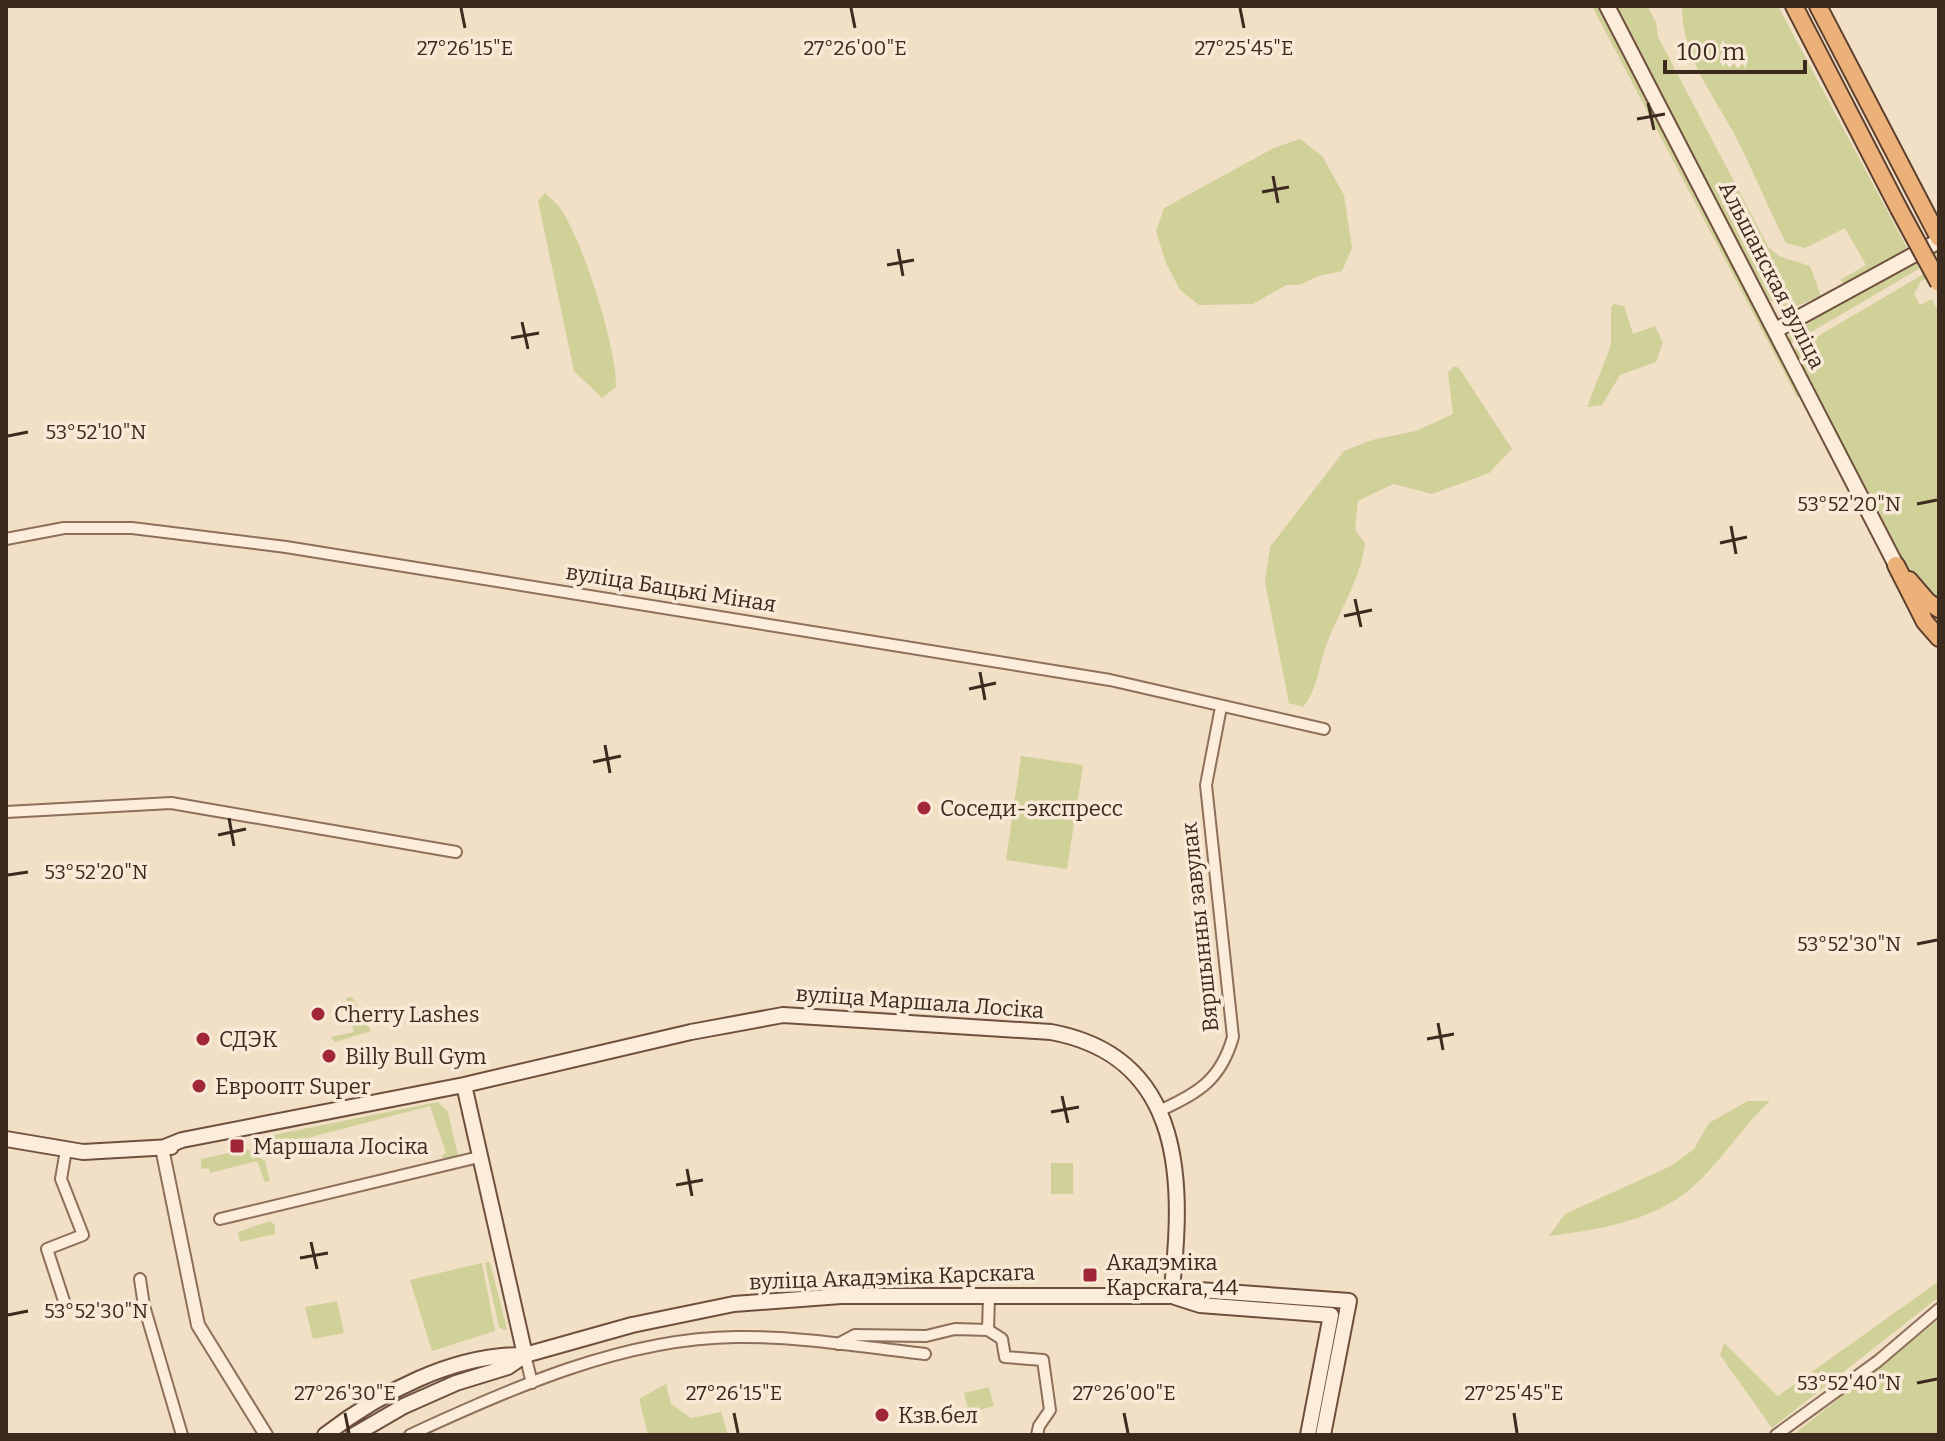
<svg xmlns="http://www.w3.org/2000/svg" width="1945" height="1441" font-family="Bitter,serif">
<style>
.green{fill:#d0d099}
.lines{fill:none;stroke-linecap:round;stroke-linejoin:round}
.minor-casing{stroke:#8d6f5a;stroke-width:14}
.tertiary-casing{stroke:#8d6f5a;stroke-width:16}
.secondary-casing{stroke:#6f503d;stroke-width:18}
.trunk-casing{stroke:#5b3e2e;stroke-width:20}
.minor{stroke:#fbedda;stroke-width:10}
.tertiary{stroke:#fbedda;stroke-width:12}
.secondary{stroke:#fbedda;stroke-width:14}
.trunk{stroke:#ecb178;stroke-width:16}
.trunk-bridge-casing{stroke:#5b3e2e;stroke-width:20;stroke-linecap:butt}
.trunk-bridge{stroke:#ecb178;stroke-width:16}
.ticks{fill:none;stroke:#3d2a1f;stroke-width:3}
.poi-dot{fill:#a02736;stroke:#f8ead6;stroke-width:3}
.labels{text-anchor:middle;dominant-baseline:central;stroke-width:7;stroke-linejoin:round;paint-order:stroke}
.street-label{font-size:22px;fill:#3d2a1f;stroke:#f8ead6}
.poi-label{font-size:22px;fill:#3d2a1f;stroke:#f8ead6;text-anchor:start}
.ticks-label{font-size:20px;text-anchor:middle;fill:#3d2a1f;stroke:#f8ead6;stroke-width:7;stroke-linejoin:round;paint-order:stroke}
</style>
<rect width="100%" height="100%" fill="#f1dfc6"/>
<path class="green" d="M1592 6H1599L1805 399 1797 397Z
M1614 6H1647L1656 22 1658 37 1769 248 1781 257 1810 266 1821 296 1784 311 1769 299Z
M1686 6H1778L1907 248 1845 284 1840 280 1866 265 1845 228 1805 248 1786 243C1767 206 1752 167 1732 130 1711 92 1683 55 1682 10Z
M1300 139 1322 156 1344 195 1352 248 1342 271 1319 276 1299 285H1286L1253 304 1199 305 1180 290 1166 263 1156 231 1164 208 1274 148Z
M545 193C551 199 558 204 562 211 584 245 617 348 616 387L602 398 574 371 538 201Z
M1939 248V257L1789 345V336L1796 326Z
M1939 265V272L1921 281 1914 294 1920 305 1932 299 1939 313V603L1904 567 1791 352Z
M1614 304 1624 306 1633 334 1655 326 1663 343 1656 362 1620 375 1602 405 1587 407 1611 345V307Z
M1454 366 1459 368 1512 449 1489 473 1432 494 1393 484 1358 501 1355 530 1365 543C1361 578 1340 610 1327 643 1318 666 1319 687 1303 707L1289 703 1265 582 1270 547 1344 451 1372 440 1416 431 1453 414 1448 373Z
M1021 756 1083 765 1067 869 1006 860Z
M352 997 371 1031 335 1042 331 1037 354 1032 346 998Z
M1748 1101H1770C1744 1125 1726 1154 1701 1179 1662 1220 1602 1229 1549 1236L1565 1214 1671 1166 1694 1149 1709 1123Z
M438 1102 448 1112 458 1156 443 1160 442 1155 446 1153 430 1106 265 1149 263 1139 273 1135Z
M247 1149 265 1161 270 1181 265 1182 257 1161 210 1173 209 1168 201 1169V1159Z
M1051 1163H1073V1194H1051Z
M270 1221 275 1225V1234L240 1242 238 1232Z
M490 1262 507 1329 504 1330 499 1327 485 1263Z
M482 1263 495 1331 432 1351 410 1280Z
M1939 1281V1297L1772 1428 1720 1355 1724 1343 1778 1396Z
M337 1301 344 1333 313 1339 305 1307Z
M1939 1319V1435H1793Z
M666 1384 671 1404 691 1418 721 1412 728 1435H648L639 1399Z
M989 1387 994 1406 969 1413 964 1393Z"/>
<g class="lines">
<defs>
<path id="minor" d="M6 539 64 528H132L286 547 1110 680 1324 729
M6 812 171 803 456 852
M1161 1110C1199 1093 1221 1079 1233 1037L1206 785 1221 707
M220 1219 479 1157
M140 1279 144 1306 182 1435
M64 1301 47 1249 83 1235 61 1179 66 1150
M988 1330 989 1296
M838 1344 855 1335 926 1336 955 1329 988 1330 1002 1339 1005 1357 1043 1360 1050 1410 1039 1426 1037 1435
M525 1355 532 1383
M410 1435C511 1388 624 1338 736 1337 798 1336 863 1347 925 1354
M1776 1435 1878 1361 1939 1309"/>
<path id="tertiary" d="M162 1148 198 1325 266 1435"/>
<path id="secondary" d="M1607 6 1896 565
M1776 330 1939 241
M464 1085 525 1355
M6 1139 83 1152 171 1147
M162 1148 182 1140 464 1085 691 1032 783 1015 1051 1032C1187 1057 1184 1186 1171 1296
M1175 1297 1200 1305 1331 1315 1308 1435
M325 1435C380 1393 453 1354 525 1355
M354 1435 404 1406 456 1383 508 1367 525 1355 632 1325 734 1304 841 1296H1171L1199 1290 1349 1301 1323 1435"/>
<path id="trunk" d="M1794 6 1899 209
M1818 6 1939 238
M1896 565 1925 622 1939 638
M1909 580 1928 602 1939 609"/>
</defs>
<use href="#minor" class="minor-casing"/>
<use href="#tertiary" class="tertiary-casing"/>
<use href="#secondary" class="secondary-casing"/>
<use href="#trunk" class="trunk-casing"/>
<use href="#minor" class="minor"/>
<use href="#tertiary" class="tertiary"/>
<use href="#secondary" class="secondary"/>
<use href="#trunk" class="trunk"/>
<defs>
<path id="trunk-bridge" d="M1899 209 1939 283"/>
</defs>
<use href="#trunk-bridge" class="trunk-bridge-casing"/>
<use href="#trunk-bridge" class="trunk-bridge"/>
</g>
<path class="ticks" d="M461 8 465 28M851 8 855 28M1240 8 1244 28M1648 103 1654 130M1637 119 1665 114M1273 176 1278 203M1262 192 1289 187M898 249 903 276M887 265 914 260M522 322 528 349M511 338 539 333M8 436 28 432M1917 504 1937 500M1731 526 1736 554M1720 543 1747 537M1355 599 1361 627M1344 616 1372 610M980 672 985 700M969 689 996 683M605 745 610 773M593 762 621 756M229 818 234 846M218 835 246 829M8 875 28 872M1917 944 1937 940M1438 1023 1443 1050M1427 1039 1454 1034M1062 1096 1068 1123M1051 1112 1079 1107M687 1169 692 1196M676 1185 703 1180M311 1242 317 1269M300 1258 328 1253M8 1315 28 1311M1917 1383 1937 1379M345 1413 349 1433M734 1413 738 1433M1124 1413 1128 1433M1514 1413 1517 1433"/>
<g class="poi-dot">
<circle cx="924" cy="808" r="8"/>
<circle cx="318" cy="1014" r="8"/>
<circle cx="203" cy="1039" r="8"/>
<circle cx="329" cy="1056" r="8"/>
<circle cx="199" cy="1086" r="8"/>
<rect x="229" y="1138" width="16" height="16" rx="4"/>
<rect x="1082" y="1267" width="16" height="16" rx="4"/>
<circle cx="882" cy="1415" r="8"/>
</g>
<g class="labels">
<g class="street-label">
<text transform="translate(1772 275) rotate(63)">Альшанская вуліца</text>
<text transform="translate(671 588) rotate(9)">вуліца Бацькі Міная</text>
<text transform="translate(1200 927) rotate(-96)">Вяршынны завулак</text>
<text transform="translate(920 1002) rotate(4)">вуліца Маршала Лосіка</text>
<text transform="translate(892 1277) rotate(-2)">вуліца Акадэміка Карскага</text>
</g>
<g class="poi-label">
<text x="940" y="808">Соседи-экспресс</text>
<text x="334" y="1014">Cherry Lashes</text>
<text x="219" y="1039">СДЭК</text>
<text x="345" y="1056">Billy Bull Gym</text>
<text x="215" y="1086">Евроопт Super</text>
<text x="253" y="1146">Маршала Лосіка</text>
<text x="1106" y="1262">Акадэміка<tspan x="1106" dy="25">Карскага, 44</tspan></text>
<text x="898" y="1415">Кзв.бел</text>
</g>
</g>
<g class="ticks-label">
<text x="465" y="55">27°26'15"E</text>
<text x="855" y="55">27°26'00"E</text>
<text x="1244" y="55">27°25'45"E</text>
<text x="96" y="439">53°52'10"N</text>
<text x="1849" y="511">53°52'20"N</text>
<text x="96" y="879">53°52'20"N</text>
<text x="1849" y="951">53°52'30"N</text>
<text x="96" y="1318">53°52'30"N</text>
<text x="1849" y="1390">53°52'40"N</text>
<text x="345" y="1400">27°26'30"E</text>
<text x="734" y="1400">27°26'15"E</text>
<text x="1124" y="1400">27°26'00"E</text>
<text x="1514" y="1400">27°25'45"E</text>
</g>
<rect width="1945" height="1441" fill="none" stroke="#3d2a1f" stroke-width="16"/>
<path d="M1665 60v12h140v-12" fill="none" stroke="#3d2a1f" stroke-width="4"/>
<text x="1677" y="60" font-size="24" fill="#3d2a1f" stroke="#f8ead6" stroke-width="6" paint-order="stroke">100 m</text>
</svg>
